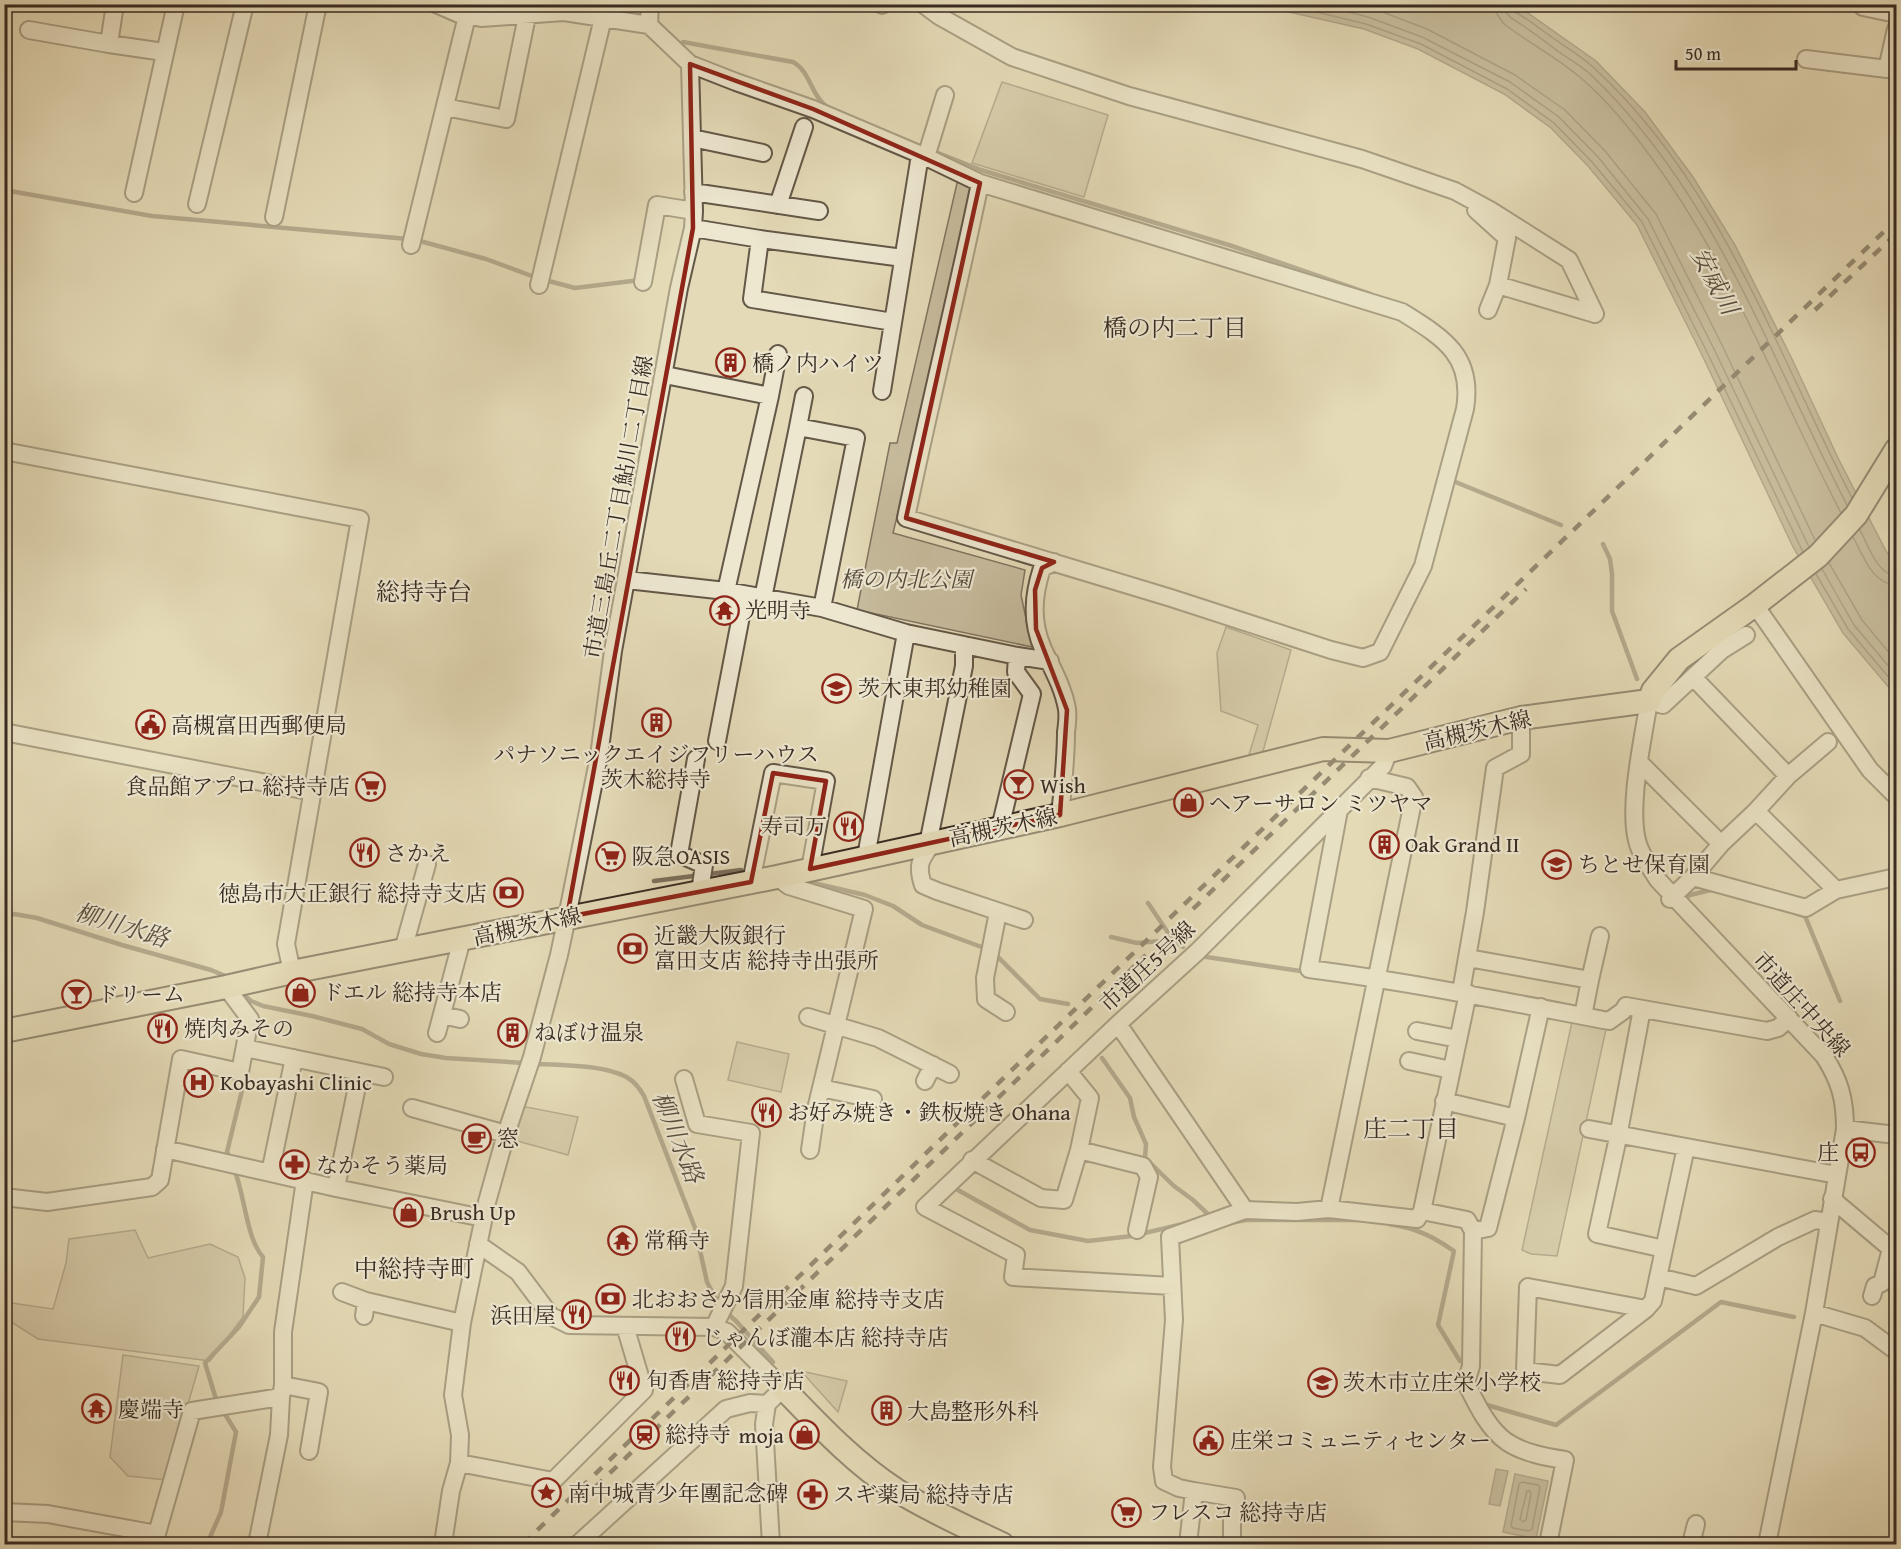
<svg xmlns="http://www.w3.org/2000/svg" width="1901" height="1549" font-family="'Gentium Book Plus','Noto Serif JP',serif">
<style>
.green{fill:#c7bc9e;stroke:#807460;stroke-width:1.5}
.water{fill:#aa9e84;stroke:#7c705d;stroke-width:1.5}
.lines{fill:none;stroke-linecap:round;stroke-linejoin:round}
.shore{stroke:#716453;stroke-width:1.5}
.stream{stroke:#7c705d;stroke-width:4.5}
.minor-casing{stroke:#635747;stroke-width:20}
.major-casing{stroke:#382b22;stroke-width:26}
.minor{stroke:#ede7d0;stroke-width:16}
.major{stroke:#e4dab7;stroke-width:22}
.rail{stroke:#382b22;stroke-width:4.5;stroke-dasharray:10 10;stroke-linecap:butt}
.marked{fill:none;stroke:#8f2418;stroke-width:4.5;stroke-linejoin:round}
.labels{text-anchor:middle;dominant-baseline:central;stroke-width:4.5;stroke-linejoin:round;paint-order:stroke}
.poi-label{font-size:22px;fill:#382b22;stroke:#ede7d0;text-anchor:start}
.street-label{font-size:22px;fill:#382b22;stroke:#ede7d0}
.park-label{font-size:22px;font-style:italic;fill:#55483b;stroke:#ede7d0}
.water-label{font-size:24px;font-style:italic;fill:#5a4e3f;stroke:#ede7d0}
.neighbourhood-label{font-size:24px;fill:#382b22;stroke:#ede7d0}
</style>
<rect width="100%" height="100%" fill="#e4dab7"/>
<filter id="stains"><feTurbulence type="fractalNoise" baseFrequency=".00333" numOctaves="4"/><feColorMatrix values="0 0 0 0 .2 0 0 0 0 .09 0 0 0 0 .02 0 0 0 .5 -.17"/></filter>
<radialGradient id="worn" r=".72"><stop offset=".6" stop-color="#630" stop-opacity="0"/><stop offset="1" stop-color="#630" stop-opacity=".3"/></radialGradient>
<path class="green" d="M1002 82 1108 115 1084 197 972 163Z
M958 179 976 191 893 533 1025 570 1021 595 1032 647 857 610 890 443H897Z
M1226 627 1291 650 1262 755 1248 758 1258 725 1221 711 1217 653Z
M1572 1022 1606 1029 1557 1256 1531 1254 1522 1250Z
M737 1042 789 1054 781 1092 728 1080Z
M521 1106 578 1117 568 1155 517 1141 515 1129Z
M135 1230 148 1258 210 1244 238 1257 245 1278 243 1317 210 1361 38 1339 5 1318V1302L53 1309 66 1263 69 1239Z
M123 1355 199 1366 166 1480 128 1476 110 1457Z
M801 1371 847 1381 838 1412Z"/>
<path class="water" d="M1258 5H1514L1525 11 1596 61 1645 112 1693 177 1735 245 1792 359 1838 458 1886 551 1896 566V696L1843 633 1793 547 1701 353 1637 225 1588 166 1551 128 1504 94 1418 49 1364 29Z
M1496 1469 1508 1471 1500 1506 1489 1504Z
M1515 1474 1548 1481 1536 1539 1503 1532Z"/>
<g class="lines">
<path class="shore" d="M1284 4 1366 24 1421 44 1507 89 1554 123 1592 162 1642 222 1706 350 1803 552
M1317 4 1368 17 1422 37 1510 82 1559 117 1598 157 1648 219 1713 347 1809 547
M1356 4 1372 8 1427 29 1515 75 1565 110 1605 151 1656 214 1721 343 1815 540
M1496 4 1497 14 1504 24C1529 43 1558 58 1582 79 1608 101 1630 129 1651 157 1732 267 1778 392 1841 513
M1505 4 1506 12 1511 18C1528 28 1543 40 1559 52 1569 59 1580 65 1589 73 1715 192 1769 355 1847 505
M1512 4 1515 12C1528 19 1540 29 1553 38 1566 47 1581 56 1593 67 1720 183 1775 349 1852 498
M1860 530C1868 545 1877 574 1896 576
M1853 537C1863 555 1872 584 1896 585
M1829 563 1862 620 1896 661
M1822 569 1854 625 1896 675
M1816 574 1848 629 1896 686
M1522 1482 1538 1485 1540 1487 1532 1529 1529 1531 1513 1528 1511 1526 1519 1484Z
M1527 1491H1530L1531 1494 1526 1520 1523 1522 1520 1519Z"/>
<path class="stream" d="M469 5 485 7 544 6
M683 42 793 62C810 71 811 95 826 106
M933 151 981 170 1232 246 1370 294
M4 190 152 216 408 239
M416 240 486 259 537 278
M545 280 575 288 640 280
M1453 481 1561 525
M1603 544 1610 559 1612 574V611L1637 679
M654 881 741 870
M805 881 865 895 893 906 922 925 987 949
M1681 901 1690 895 1715 889
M1148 903 1173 940
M1798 914 1805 916 1840 1001
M4 917 14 914 37 918 122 945 211 970 228 977
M1111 937 1137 943 1173 940 1183 947
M994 953 1040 999 1068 1004
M1200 956 1307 972
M244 995 251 1001 263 1006 312 1016 362 1029 389 1044 421 1054 446 1058 524 1063
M1102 1058 1130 1098 1134 1117 1146 1144 1145 1158 1174 1186 1193 1200 1212 1218
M535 1064C561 1065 606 1065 628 1078 635 1082 640 1089 644 1096L695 1228 707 1282 718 1303
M230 1159 227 1152 246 1074
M956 1189 1030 1230 1088 1241 1132 1236 1187 1223
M1230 1223 1246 1220H1360
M1389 1224C1416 1228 1432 1236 1454 1251L1438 1325 1460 1361
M727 1313 736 1321 773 1362
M219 1403 215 1396 205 1363 239 1327 259 1297 263 1257C246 1238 245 1195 234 1169
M1487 1405 1556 1425 1721 1302 1794 1317
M207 1544 221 1512 236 1432 223 1411"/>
<defs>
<path id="minor" d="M436 4 459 14 481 18 564 12 649 25 690 64 694 211 693 228 679 288 613 651 599 756 567 917 559 955 532 1057 506 1134 487 1202 462 1323 453 1395 460 1435 459 1463 451 1491 443 1544
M882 4V5
M923 4 939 16 1012 57 1129 96 1362 159 1455 191 1490 210 1569 260 1595 314
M1862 4 1863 7 1896 14
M649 25 650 4
M29 30 109 44 164 52
M109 44 115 4
M1806 59 1887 69 1896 29
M690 64 736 82 813 109 926 157 980 183 1402 312C1442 337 1474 355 1465 409L1423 566 1380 652 1363 658 1331 650 1171 598 906 518C929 406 957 295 980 183
M445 107 506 119 527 16
M692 138 763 153
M926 157 945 95
M693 192 819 211
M134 193 176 4
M197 204 245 4
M778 205 804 127
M1476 210 1507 238 1498 285 1488 310
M274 217 318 4
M693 228 760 239
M411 245 467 16
M643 282 657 205 694 211
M539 285 603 18
M1498 285 1595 314
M893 322 752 299 760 239 903 258
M665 375 770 396
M882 391 920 155
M798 427 804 396
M4 451 360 519 286 944 292 972
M1054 562 1042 568C1033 596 1031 621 1043 649 1052 668 1063 687 1067 709 1068 716 1067 725 1066 732 1066 760 1063 787 1060 815
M627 580 726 591 822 608 906 633 1017 656 1050 661
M726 591 770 396 778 354
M763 598 798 427 856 438 822 608
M1755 605 1870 770 1896 796
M1746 635 1722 650 1663 705 1649 701C1643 739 1627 809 1638 844 1642 857 1651 869 1658 880L1824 1056C1840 1081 1845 1099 1845 1129L1814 1313 1767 1544
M1693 677 1788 776
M4 732 313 792
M717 741 745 595
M696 759 679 854 704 865 700 891
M1640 763 1721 844
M1339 810 1309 969C1410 982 1509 1002 1609 1021L1623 1011 1626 1006 1767 1031 1778 1028 1789 1018
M1000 828 1032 694 1016 672 1017 656
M933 842C921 859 916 864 923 885L937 891 1024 920
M928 844 964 666V645
M866 857 906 633
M777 877 789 886 864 909 816 1109 810 1150
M1693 877 1806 908 1836 890 1756 811
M751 882 773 773 826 781 810 869
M1836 890 1896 877
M1670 899 1693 877 1721 844 1756 811 1788 776 1828 742
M998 912 985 978 986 999 1006 1012
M403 950 427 864
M1468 958 1590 980 1583 1016
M1590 980 1600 936
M1461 992 1475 912 1495 768 1521 754V718
M1642 1009 1617 1142 1597 1234 1664 1249
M442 1015 460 1019
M808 1017 878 1038 950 1074
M1118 1024 1245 1210
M1417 1031 1458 1039
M437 1033 462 939
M245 1048 384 1077
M1409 1061 1451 1070
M1068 1071 1090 1098 1079 1150 1143 1166 1149 1177 1137 1230
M684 1079 697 1124 751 1133 734 1286 714 1327
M925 1081 933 1065
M821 1088 873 1099
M1444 1101 1516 1118
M412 1108 506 1134
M1589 1129 1837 1175
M1845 1129 1896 1135
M165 1149 336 1188 483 1218
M972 1160 1041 1198 1064 1200 1079 1150
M270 1173 294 1058
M336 1188 360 1072
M4 1197 47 1202 152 1187 160 1180 181 1059 240 1072 250 1019 226 987
M1832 1199 1896 1253
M1329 1209 1414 797 1407 787 1369 778
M1422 1211 1467 1220 1473 1231 1471 1366 1466 1383C1476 1403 1488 1429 1507 1442 1524 1453 1545 1457 1565 1460L1548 1544
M1473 1231 1488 1228 1516 1118 1541 1007
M478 1244 518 1272 551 1316 569 1325 714 1327 727 1332 783 1388 767 1404 764 1424 771 1544
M1658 1277 1696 1286 1778 1237 1815 1220 1829 1222
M1172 1286 1013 1277 1016 1255 925 1207 1118 1024 1197 952 1383 766 1389 751
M342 1292 366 1301
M1872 1296 1875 1286 1882 1283 1891 1249
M1646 1309 1528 1287 1525 1371 1560 1375 1646 1309 1653 1301 1686 1147
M1814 1313 1865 1328 1896 1351
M364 1316 366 1301 462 1323
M283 1385V1332L305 1180
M459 1463 553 1481 644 1390 625 1326
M1194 1491 1236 1498 1232 1521V1544
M4 1512 48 1514 157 1534
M154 1544 192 1411 281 1397 283 1385 319 1392 309 1451
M257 1544 279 1435 281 1397
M578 1544 726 1409 750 1403 767 1404
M1188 1544 1194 1491 1179 1488 1164 1481 1162 1467 1174 1320 1170 1237 1245 1210 1297 1212 1329 1209 1417 1219 1422 1211 1468 993
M1691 1544 1696 1524"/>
<path id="major" d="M4 1031 226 987 292 972 777 877 1060 815 1323 749 1389 751 1521 718 1649 701 1653 691 1679 659 1755 605 1818 556 1856 515 1896 450
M783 1388C818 1424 853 1462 896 1490 930 1511 966 1527 1002 1544"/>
</defs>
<use href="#minor" class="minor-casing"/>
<use href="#major" class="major-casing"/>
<use href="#minor" class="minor"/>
<use href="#major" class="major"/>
<path class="rail" d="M1815 310 1896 234
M1193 909 1526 589
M581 1501 1146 955
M523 1544 1016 1066 1896 220"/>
</g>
<path d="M0 0H1901V1549H0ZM690 64 813 109 980 183 906 518 1054 562 1042 568 1035 590 1036 629 1067 710 1060 815 810 869 826 781 773 773 751 882 567 917 693 228Z" fill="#e4dab7" fill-opacity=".55" fill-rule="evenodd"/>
<path class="marked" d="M690 64 813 109 980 183 906 518 1054 562 1042 568 1035 590 1036 629 1067 710 1060 815 810 869 826 781 773 773 751 882 567 917 693 228Z"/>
<defs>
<symbol id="building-ring" viewBox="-11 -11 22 22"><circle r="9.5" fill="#ede7d0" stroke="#8f2418" stroke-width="1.5"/><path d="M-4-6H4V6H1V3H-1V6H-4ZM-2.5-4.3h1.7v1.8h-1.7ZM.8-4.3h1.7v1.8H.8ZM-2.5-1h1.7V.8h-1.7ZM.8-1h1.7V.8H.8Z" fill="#8f2418"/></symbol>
<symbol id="temple-ring" viewBox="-11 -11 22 22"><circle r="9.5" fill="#ede7d0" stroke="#8f2418" stroke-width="1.5"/><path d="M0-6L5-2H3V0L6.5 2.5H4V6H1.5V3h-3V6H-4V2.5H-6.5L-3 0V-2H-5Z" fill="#8f2418"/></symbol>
<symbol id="school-ring" viewBox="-11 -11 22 22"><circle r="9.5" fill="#ede7d0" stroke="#8f2418" stroke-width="1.5"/><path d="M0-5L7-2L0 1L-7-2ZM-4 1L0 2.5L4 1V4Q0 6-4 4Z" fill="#8f2418"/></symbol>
<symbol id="civic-ring" viewBox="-11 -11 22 22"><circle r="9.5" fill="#ede7d0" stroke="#8f2418" stroke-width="1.5"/><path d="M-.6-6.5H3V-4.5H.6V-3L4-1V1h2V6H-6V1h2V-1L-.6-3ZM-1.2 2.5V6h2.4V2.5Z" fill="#8f2418"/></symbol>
<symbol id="bar-ring" viewBox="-11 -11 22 22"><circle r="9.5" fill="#ede7d0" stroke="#8f2418" stroke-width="1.5"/><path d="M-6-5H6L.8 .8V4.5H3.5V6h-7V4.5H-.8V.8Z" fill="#8f2418"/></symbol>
<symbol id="supermarket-ring" viewBox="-11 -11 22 22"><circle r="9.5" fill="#ede7d0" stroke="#8f2418" stroke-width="1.5"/><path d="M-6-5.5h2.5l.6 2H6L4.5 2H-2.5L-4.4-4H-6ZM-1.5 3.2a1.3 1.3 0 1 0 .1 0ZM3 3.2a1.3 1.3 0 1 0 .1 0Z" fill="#8f2418"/></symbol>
<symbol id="shop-ring" viewBox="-11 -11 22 22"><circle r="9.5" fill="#ede7d0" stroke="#8f2418" stroke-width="1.5"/><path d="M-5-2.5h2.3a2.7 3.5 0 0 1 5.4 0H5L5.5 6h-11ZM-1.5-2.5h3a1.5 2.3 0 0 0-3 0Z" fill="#8f2418"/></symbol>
<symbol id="restaurant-ring" viewBox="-11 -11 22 22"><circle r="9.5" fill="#ede7d0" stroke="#8f2418" stroke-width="1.5"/><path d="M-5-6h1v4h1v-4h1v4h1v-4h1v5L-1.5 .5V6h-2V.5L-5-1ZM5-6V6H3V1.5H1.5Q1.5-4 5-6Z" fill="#8f2418"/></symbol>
<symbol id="bank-ring" viewBox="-11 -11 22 22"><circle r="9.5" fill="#ede7d0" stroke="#8f2418" stroke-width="1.5"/><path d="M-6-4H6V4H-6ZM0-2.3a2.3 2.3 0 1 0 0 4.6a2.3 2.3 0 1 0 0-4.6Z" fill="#8f2418"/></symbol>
<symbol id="hospital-ring" viewBox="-11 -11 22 22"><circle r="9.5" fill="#ede7d0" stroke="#8f2418" stroke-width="1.5"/><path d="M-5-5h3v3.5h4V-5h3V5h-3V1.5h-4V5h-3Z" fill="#8f2418"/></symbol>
<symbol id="cafe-ring" viewBox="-11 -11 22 22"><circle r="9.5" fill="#ede7d0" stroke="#8f2418" stroke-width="1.5"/><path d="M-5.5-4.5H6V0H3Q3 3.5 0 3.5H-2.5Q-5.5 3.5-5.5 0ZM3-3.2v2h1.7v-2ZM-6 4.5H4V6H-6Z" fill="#8f2418"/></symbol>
<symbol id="bus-ring" viewBox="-11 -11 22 22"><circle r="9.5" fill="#ede7d0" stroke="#8f2418" stroke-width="1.5"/><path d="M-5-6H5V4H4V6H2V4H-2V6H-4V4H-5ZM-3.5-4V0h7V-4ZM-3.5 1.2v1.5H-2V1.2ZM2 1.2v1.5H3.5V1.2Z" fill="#8f2418"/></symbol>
<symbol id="pharmacy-ring" viewBox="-11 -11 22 22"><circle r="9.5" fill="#ede7d0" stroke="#8f2418" stroke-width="1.5"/><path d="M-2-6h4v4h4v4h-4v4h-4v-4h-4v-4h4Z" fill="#8f2418"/></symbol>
<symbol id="station-ring" viewBox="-11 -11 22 22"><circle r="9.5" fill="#ede7d0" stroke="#8f2418" stroke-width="1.5"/><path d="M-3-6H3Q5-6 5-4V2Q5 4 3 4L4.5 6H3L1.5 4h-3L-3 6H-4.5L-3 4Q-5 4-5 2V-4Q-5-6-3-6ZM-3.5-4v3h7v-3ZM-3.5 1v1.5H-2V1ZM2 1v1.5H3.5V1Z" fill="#8f2418"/></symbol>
<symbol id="sight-ring" viewBox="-11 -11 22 22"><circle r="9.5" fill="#ede7d0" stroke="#8f2418" stroke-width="1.5"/><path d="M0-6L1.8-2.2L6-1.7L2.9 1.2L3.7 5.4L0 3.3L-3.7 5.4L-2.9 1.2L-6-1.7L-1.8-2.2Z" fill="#8f2418"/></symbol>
</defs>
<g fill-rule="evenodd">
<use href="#building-ring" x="714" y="346" width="33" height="33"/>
<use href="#temple-ring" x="708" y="594" width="33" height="33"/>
<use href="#school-ring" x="820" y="672" width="33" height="33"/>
<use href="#building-ring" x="640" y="706" width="33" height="33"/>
<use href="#civic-ring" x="134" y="708" width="33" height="33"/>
<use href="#bar-ring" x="1002" y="768" width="33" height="33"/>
<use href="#supermarket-ring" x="354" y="770" width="33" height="33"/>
<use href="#shop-ring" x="1172" y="786" width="33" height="33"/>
<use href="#restaurant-ring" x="832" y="810" width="33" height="33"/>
<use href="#building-ring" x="1368" y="828" width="33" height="33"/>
<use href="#restaurant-ring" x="348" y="836" width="33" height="33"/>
<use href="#supermarket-ring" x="594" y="840" width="33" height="33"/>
<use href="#school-ring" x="1540" y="848" width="33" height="33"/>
<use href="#bank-ring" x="492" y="876" width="33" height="33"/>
<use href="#bank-ring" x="616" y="932" width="33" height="33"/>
<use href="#shop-ring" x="284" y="976" width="33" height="33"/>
<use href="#bar-ring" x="60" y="978" width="33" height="33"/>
<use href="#restaurant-ring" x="146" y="1012" width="33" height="33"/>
<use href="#building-ring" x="496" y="1016" width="33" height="33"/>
<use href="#hospital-ring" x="182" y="1066" width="33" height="33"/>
<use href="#restaurant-ring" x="750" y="1096" width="33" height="33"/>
<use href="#cafe-ring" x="460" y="1122" width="33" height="33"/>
<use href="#bus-ring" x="1844" y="1136" width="33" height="33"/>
<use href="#pharmacy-ring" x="278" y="1148" width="33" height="33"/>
<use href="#shop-ring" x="392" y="1196" width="33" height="33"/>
<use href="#temple-ring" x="606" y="1224" width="33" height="33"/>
<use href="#bank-ring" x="594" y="1282" width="33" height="33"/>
<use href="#restaurant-ring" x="560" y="1298" width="33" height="33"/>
<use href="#restaurant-ring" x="664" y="1320" width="33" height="33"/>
<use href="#restaurant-ring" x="608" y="1364" width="33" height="33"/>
<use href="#school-ring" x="1306" y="1366" width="33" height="33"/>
<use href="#temple-ring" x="80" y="1392" width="33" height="33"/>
<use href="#building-ring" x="870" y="1394" width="33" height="33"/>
<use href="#station-ring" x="628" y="1418" width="33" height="33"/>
<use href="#shop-ring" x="788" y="1418" width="33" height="33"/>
<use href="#civic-ring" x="1192" y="1424" width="33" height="33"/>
<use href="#sight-ring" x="530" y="1476" width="33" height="33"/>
<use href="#pharmacy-ring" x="796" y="1478" width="33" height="33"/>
<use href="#supermarket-ring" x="1110" y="1496" width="33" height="33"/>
</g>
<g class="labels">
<g class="poi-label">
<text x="752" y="363">橋ノ内ハイツ</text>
<text x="745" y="610">光明寺</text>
<text x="858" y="688">茨木東邦幼稚園</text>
<text x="171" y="725">高槻富田西郵便局</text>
<text x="656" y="754" text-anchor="middle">パナソニックエイジフリーハウス<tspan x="656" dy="25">茨木総持寺</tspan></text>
<text x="1040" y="785">Wish</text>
<text x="350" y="786" text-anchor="end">食品館アプロ 総持寺店</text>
<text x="1209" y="803">ヘアーサロン ミツヤマ</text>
<text x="827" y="826" text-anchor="end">寿司万</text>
<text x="1405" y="844">Oak Grand II</text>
<text x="385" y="853">さかえ</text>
<text x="632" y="856">阪急OASIS</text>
<text x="1578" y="864">ちとせ保育園</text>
<text x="487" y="893" text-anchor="end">徳島市大正銀行 総持寺支店</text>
<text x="654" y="935">近畿大阪銀行<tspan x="654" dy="25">富田支店 総持寺出張所</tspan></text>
<text x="322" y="992">ドエル 総持寺本店</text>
<text x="97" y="994">ドリーム</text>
<text x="184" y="1028">焼肉みその</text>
<text x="534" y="1032">ねぼけ温泉</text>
<text x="220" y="1082">Kobayashi Clinic</text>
<text x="787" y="1112">お好み焼き・鉄板焼き Ohana</text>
<text x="497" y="1138">窓</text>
<text x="1839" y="1152" text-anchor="end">庄</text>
<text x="316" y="1165">なかそう薬局</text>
<text x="430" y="1212">Brush Up</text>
<text x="644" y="1240">常稱寺</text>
<text x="632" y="1299">北おおさか信用金庫 総持寺支店</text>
<text x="556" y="1315" text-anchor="end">浜田屋</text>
<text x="702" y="1337">じゃんぼ瀧本店 総持寺店</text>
<text x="646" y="1380">旬香唐 総持寺店</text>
<text x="1343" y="1382">茨木市立庄栄小学校</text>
<text x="118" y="1409">慶端寺</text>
<text x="907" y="1411">大島整形外科</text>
<text x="665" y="1434">総持寺</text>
<text x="784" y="1435" text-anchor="end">moja</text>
<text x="1230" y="1440">庄栄コミュニティセンター</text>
<text x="568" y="1493">南中城青少年團記念碑</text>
<text x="833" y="1494">スギ薬局 総持寺店</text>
<text x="1148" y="1512">フレスコ 総持寺店</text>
</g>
<g class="street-label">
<text transform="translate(618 507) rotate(-80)">市道三島丘二丁目鮎川二丁目線</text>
<text transform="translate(1477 730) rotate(-13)">高槻茨木線</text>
<text transform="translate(1003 827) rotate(-12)">高槻茨木線</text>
<text transform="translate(527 926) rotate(-12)">高槻茨木線</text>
<text transform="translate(1147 966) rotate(-43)">市道庄5号線</text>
<text transform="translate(1802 1004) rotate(48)">市道庄中央線</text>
</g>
<g class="park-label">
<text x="906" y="579">橋の内北公園</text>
</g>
<g class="water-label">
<text transform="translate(1715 281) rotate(62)">安威川</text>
<text transform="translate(122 925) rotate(17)">柳川水路</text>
<text transform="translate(678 1137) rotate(68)">柳川水路</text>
</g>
<g class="neighbourhood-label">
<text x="1175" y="327">橋の内二丁目</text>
<text x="424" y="591">総持寺台</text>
<text x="1411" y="1128">庄二丁目</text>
<text x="414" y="1268">中総持寺町</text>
</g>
</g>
<rect width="1901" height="1549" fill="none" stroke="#e4dab7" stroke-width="24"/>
<rect x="6" y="6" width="1889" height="1537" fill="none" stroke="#382b22" stroke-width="3"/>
<rect x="12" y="12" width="1877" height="1525" fill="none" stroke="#382b22" stroke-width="1.5"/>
<path d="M1676 60v9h120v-9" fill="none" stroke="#382b22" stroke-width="3"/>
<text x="1685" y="60" font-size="18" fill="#382b22" stroke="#ede7d0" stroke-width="4.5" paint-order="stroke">50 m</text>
<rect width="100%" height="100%" filter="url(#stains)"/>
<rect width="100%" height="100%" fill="url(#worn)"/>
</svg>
